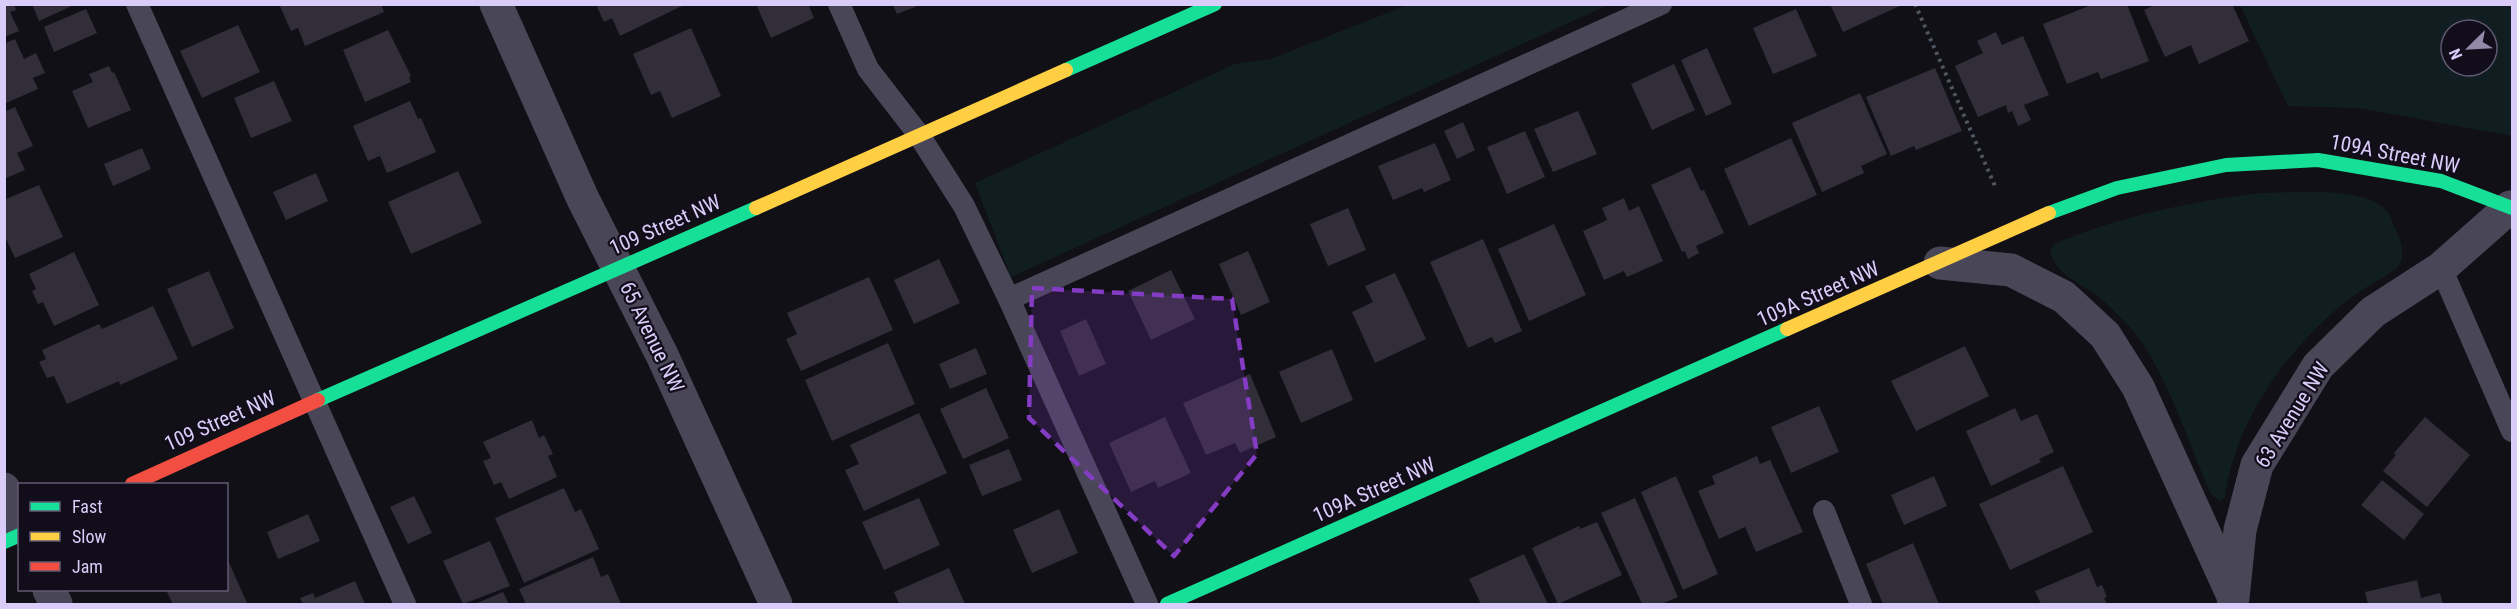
<svg xmlns="http://www.w3.org/2000/svg" width="2517" height="609" font-family="'Roboto Condensed',sans-serif">
<style>
.grass{fill:#111e21;fill-rule:evenodd}
.building{fill:#312d39}
.lines{fill:none;stroke-linecap:round;stroke-linejoin:round}
.path{stroke:#4e5662;stroke-width:4;stroke-dasharray:3 4.5;stroke-linecap:butt}
.lane{stroke:#494657;stroke-width:22}
.street{stroke:#494657;stroke-width:33}
.fast{stroke:#16e098;stroke-width:14}
.slow{stroke:#ffcf43;stroke-width:14}
.jam{stroke:#f24e42;stroke-width:14}
.marked{fill:#843cc5;fill-opacity:0.2;stroke:#843cc5;stroke-width:4.5;stroke-dasharray:12 8;stroke-linejoin:round}
.labels{text-anchor:middle;dominant-baseline:central;stroke-width:4.5;stroke-linejoin:round;paint-order:stroke}
.street-label{font-size:21px;fill:#d9ccf8;stroke:#110d1a}
</style>
<rect width="100%" height="100%" fill="#121017"/>
<path class="grass" d="M1410 4 1608 5 1011 277 975 183 1235 64 1271 59Z
M2240 5H2512V136L2359 108 2288 106ZM2451 30H2487V66H2451Z
M2260 193C2292 193 2362 185 2386 210 2391 216 2394 227 2398 235 2403 246 2405 260 2396 269 2381 279 2364 288 2349 299 2289 346 2235 420 2225 497L2219 501 2211 494C2189 446 2163 359 2126 323 2117 315 2109 305 2099 297 2081 283 2057 276 2050 252L2054 244C2120 216 2189 202 2260 193Z"/>
<path class="building" d="M4 4H14L16 10 10 12 19 31 4 37Z
M32 4H76L39 21Z
M279 4H381L384 12 305 46 298 28 291 31Z
M602 4H686L620 36 612 18 604 22 597 7Z
M756 4H808L814 18 771 38Z
M1830 4H1904L1843 32Z
M2094 4H2127L2149 61 2101 79 2098 72 2067 84 2043 24Z
M2157 4H2232L2249 41 2199 64 2191 45 2165 57 2144 10Z
M893 5H920L897 14Z
M86 9 97 33 54 52 44 27Z
M1796 9 1817 56 1773 74 1753 28Z
M238 25 260 72 202 98 180 51Z
M691 28 721 96 672 118 660 91 651 95 633 54Z
M388 30 411 76 409 77 411 82 365 102 343 50Z
M1996 32 2002 45 2023 36 2049 95 2024 105 2031 120 2018 126 2012 111 2008 113 2006 105 1978 117 1955 66 1983 53 1977 41Z
M15 39 24 59 36 53 45 73 33 78 38 89 4 104V44Z
M1707 48 1732 104 1706 116 1681 60Z
M1674 64 1695 110 1652 130 1631 84Z
M109 66 112 73 114 72 131 110 88 128 72 91 93 82 89 74Z
M1935 68 1962 131 1916 150 1914 146 1891 156 1866 97Z
M274 81 292 121 251 138 234 98Z
M1860 93 1887 154 1861 166 1864 173 1822 192 1792 123Z
M410 101 418 119 421 118 436 152 387 173 380 156 368 161 353 126Z
M15 107 33 146 17 153 25 170 4 179V112Z
M1578 111 1597 154 1553 172 1534 129Z
M1463 122 1475 150 1457 159 1444 131Z
M1525 131 1545 177 1507 194 1487 147Z
M1791 138 1817 195 1749 226 1724 169Z
M1435 143 1451 180 1424 192 1422 188 1393 200 1378 166Z
M142 148 151 169 113 186 104 164Z
M1690 167 1701 191 1704 190 1724 233 1696 246 1699 253 1688 259 1685 251 1682 252 1651 185Z
M458 171 482 223 411 254 388 202Z
M316 173 328 201 286 220 273 192Z
M39 185 63 237 15 258 4 234V200Z
M1624 198 1629 211 1639 206 1663 261 1627 277 1624 271 1604 280 1583 231 1607 220 1602 208Z
M1348 208 1366 250 1328 266 1310 224Z
M1554 224 1586 295 1529 321 1498 249Z
M1483 239 1522 331 1495 343 1492 337 1468 348 1430 262Z
M1248 251 1270 302 1241 315 1219 264Z
M74 252 99 305 54 326 43 302 38 304 32 291 36 289 29 274Z
M939 259 960 303 914 324 894 280Z
M1171 270 1195 319 1151 340 1128 291Z
M209 271 234 328 192 347 167 289Z
M1395 273 1426 339 1375 363 1352 312 1373 302 1365 286Z
M869 277 893 330 801 371 786 339 797 334 787 313Z
M153 306 178 359 120 385 119 381 67 404 54 376 47 378 39 362 46 359 42 350 99 324 102 329Z
M1086 319 1106 364 1079 376 1060 331Z
M888 343 915 404 832 441 805 380Z
M1965 346 1989 396 1916 431 1891 381Z
M976 348 987 374 950 389 939 364Z
M1332 349 1353 400 1301 423 1279 372Z
M1250 374 1276 437 1240 453 1235 443 1206 455 1183 403Z
M986 388 1009 438 963 459 940 409Z
M1819 406 1839 452 1791 473 1771 427Z
M2015 408 2021 421 2037 414 2054 452 2039 459 2041 462 1991 486 1966 431Z
M919 413 947 473 864 511 845 470 859 464 850 445Z
M1165 417 1191 473 1158 488 1155 481 1131 492 1109 443Z
M2425 417 2470 455 2427 507 2383 471 2396 455 2394 453Z
M532 420 539 438 544 435 553 454 548 456 557 477 509 499 501 482 494 485 483 461 491 458 483 442Z
M1009 449 1022 480 982 496 969 465Z
M1757 456 1760 464 1770 460 1803 532 1756 552 1745 527 1719 539 1698 491 1715 484 1712 476Z
M2063 466 2093 532 2010 570 1979 504Z
M1676 476 1718 574 1683 590 1641 492Z
M1934 476 1947 506 1904 525 1891 495Z
M2382 480 2424 514 2404 540 2361 505Z
M564 488 575 512 581 509 599 549 524 583 495 518Z
M414 496 432 533 408 544 390 507Z
M919 498 940 545 884 570 862 522Z
M1635 498 1678 597 1661 604H1642L1601 513Z
M1059 509 1078 553 1032 573 1013 530Z
M308 514 320 541 278 559 267 532Z
M1597 522 1622 575 1558 604 1532 548 1579 526 1580 529Z
M490 541 510 586 463 604 443 561Z
M1913 543 1939 604H1883L1866 564Z
M1524 554 1548 604H1481L1469 579Z
M226 556 247 603 173 604 166 590H226Z
M593 557 601 577 608 574 621 604H526L519 589Z
M949 568 965 604H899L894 592Z
M2089 568 2097 587 2102 585 2107 597 2104 598 2107 604H2041L2035 591Z
M2417 580 2421 598 2440 593 2443 604H2368L2365 592Z
M355 581 365 604H303L300 598 313 593 315 598Z
M503 592 509 604H475Z"/>
<g class="lines">
<path class="path" d="M1915 4 1995 186"/>
<path class="lane" d="M137 4 405 604
M839 4 868 69 919 135 964 206 1009 299 1147 604
M2441 268 2512 431
M1009 299 1661 4
M1824 511 1861 604"/>
<path class="street" d="M496 4 583 199 662 355 776 604
M1940 263 2011 270 2064 297 2105 335 2138 387 2233 596
M4 489 20 524
M49 590 56 604
M2233 598 2240 530 2257 465 2318 366 2373 312 2441 268 2510 207"/>
<path class="fast" d="M1066 70 1215 4
M2049 213 2117 188 2226 165 2318 160 2441 181 2512 208
M318 400 756 208
M4 542 20 535
M1167 604 1787 329"/>
<path class="slow" d="M756 208 1066 70
M1787 329 2049 213"/>
<path class="jam" d="M132 484 318 400"/>
</g>
<path class="marked" d="M1032 288 1232 299 1257 454 1174 556 1029 418Z"/>
<g class="labels">
<g class="street-label">
<text transform="translate(2395 154) rotate(11)">109A Street NW</text>
<text transform="translate(665 225) rotate(-24)">109 Street NW</text>
<text transform="translate(1818 294) rotate(-24)">109A Street NW</text>
<text transform="translate(652 337) rotate(64)">65 Avenue NW</text>
<text transform="translate(2292 415) rotate(-58)">63 Avenue NW</text>
<text transform="translate(220 421) rotate(-24)">109 Street NW</text>
<text transform="translate(1374 490) rotate(-24)">109A Street NW</text>
</g>
</g>
<rect width="2517" height="609" fill="none" stroke="#d9ccf8" stroke-width="12"/>
<rect x="18" y="483" width="210" height="108" fill="#110d1a" stroke="#615973" stroke-width="1.5"/>
<rect x="30" y="502" width="30" height="9" fill="#16e098" stroke="#615973" stroke-width="1.5"/>
<text x="72" y="513" font-size="18" fill="#d9ccf8">Fast</text>
<rect x="30" y="532" width="30" height="9" fill="#ffcf43" stroke="#615973" stroke-width="1.5"/>
<text x="72" y="543" font-size="18" fill="#d9ccf8">Slow</text>
<rect x="30" y="562" width="30" height="9" fill="#f24e42" stroke="#615973" stroke-width="1.5"/>
<text x="72" y="573" font-size="18" fill="#d9ccf8">Jam</text>
<g transform="translate(2469 48) rotate(246)"><circle r="28" fill="#110d1a" stroke="#615973" stroke-width="1.5"/>
<path d="M0-4.5L10 22L0 15L-10 22Z" fill="#938aa9"/>
<text y="-9" font-size="16" font-weight="bold" text-anchor="middle" fill="#d9ccf8">N</text>
</g>
</svg>
